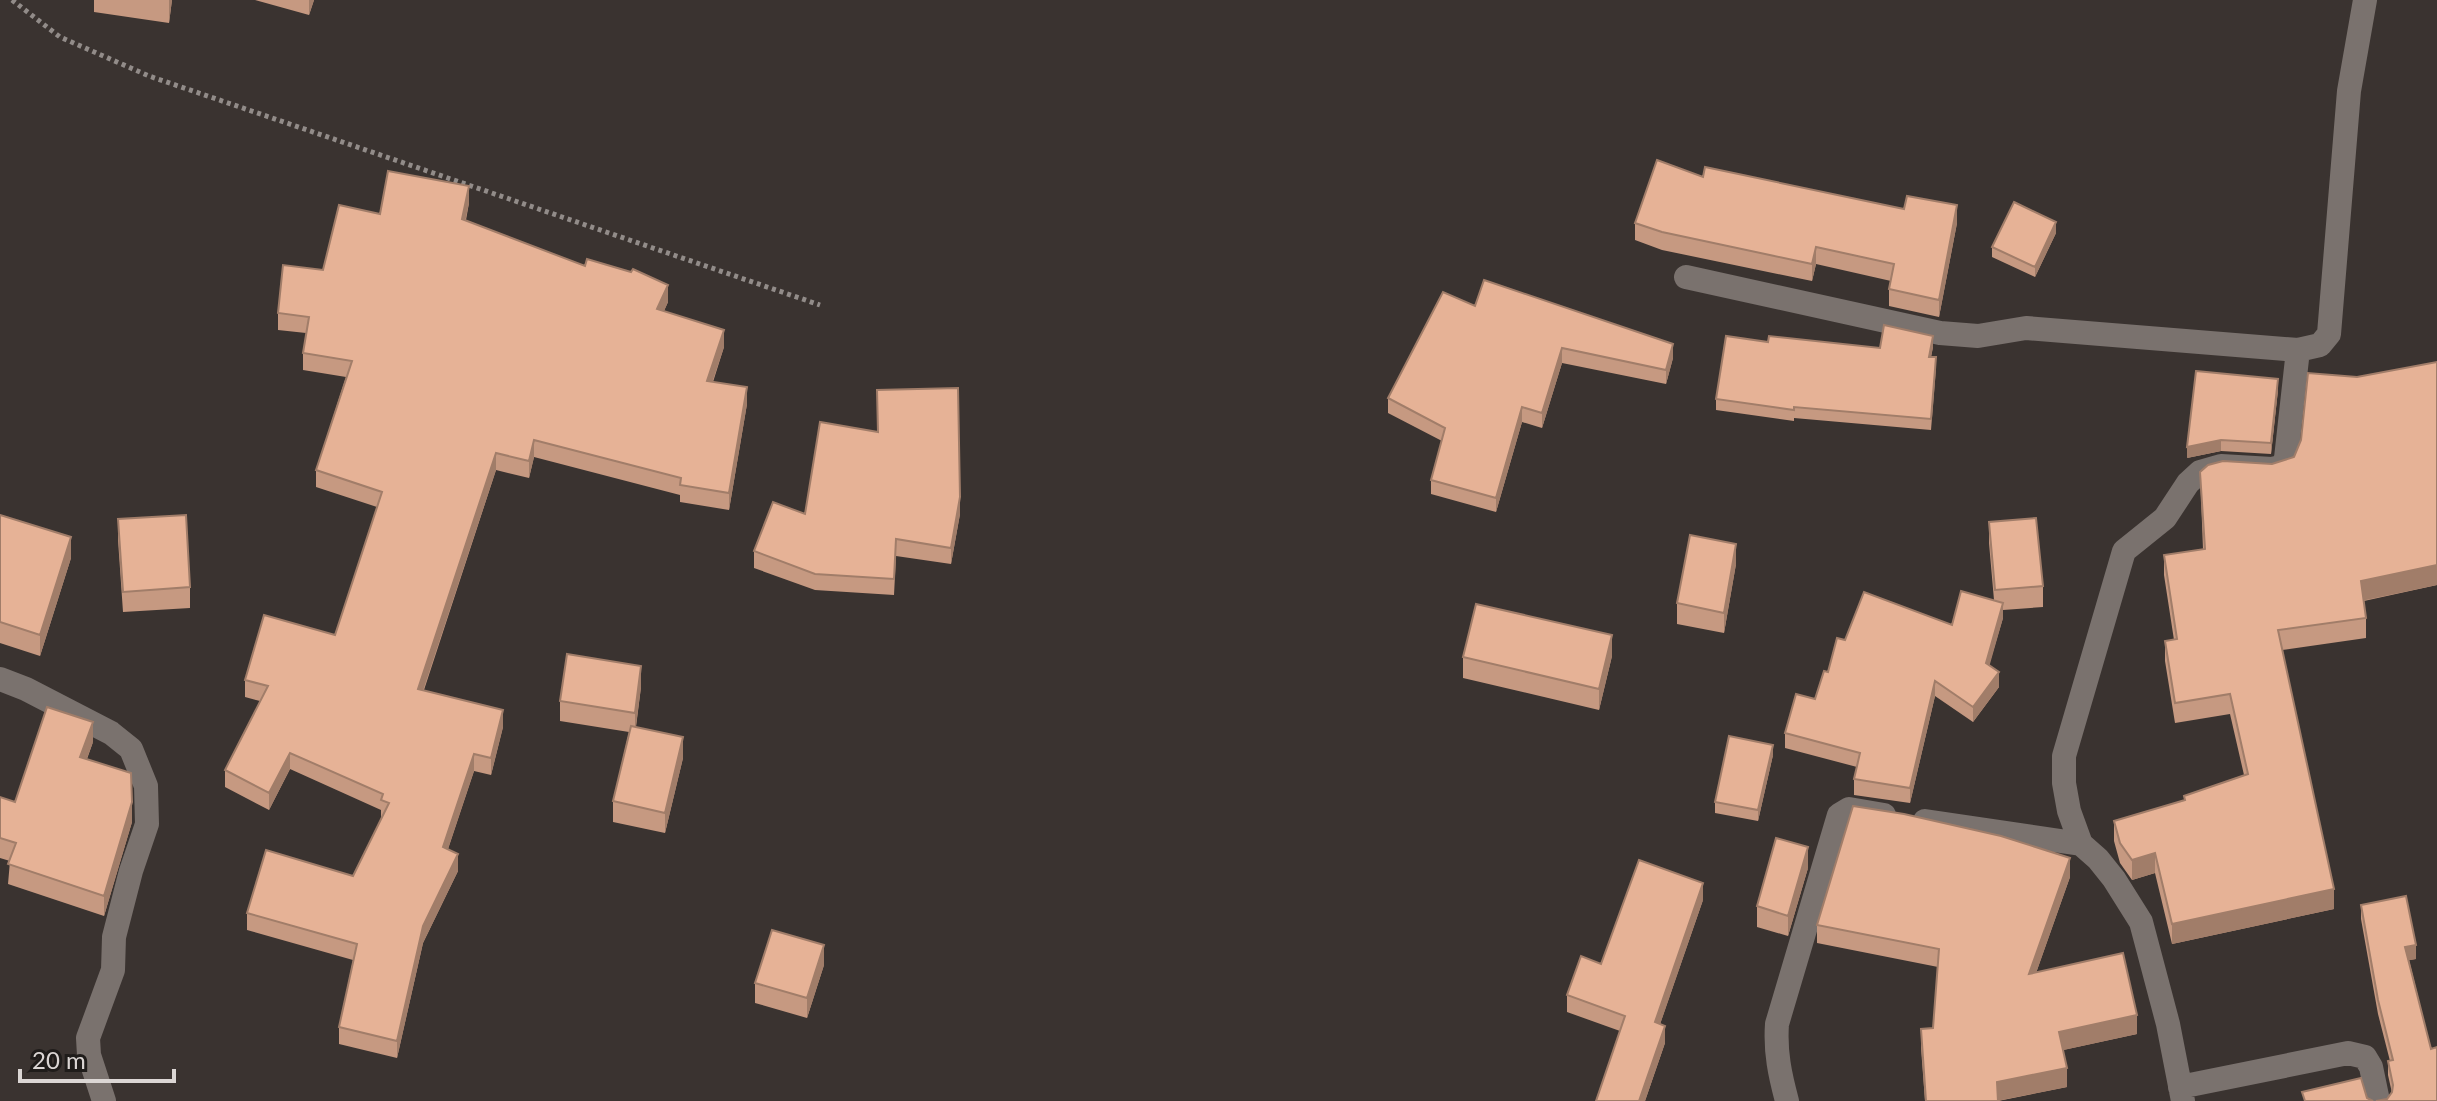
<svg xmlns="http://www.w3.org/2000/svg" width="2437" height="1101" font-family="Lato,sans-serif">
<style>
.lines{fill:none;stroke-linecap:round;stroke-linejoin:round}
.path{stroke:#928c89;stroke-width:5;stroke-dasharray:4 4;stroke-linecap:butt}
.street{stroke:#7a726e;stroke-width:24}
.wall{fill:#c69981}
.shaded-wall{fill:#a17d69}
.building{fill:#e6b296;stroke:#a17d69;stroke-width:2}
</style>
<rect width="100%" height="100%" fill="#3a3330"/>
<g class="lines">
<path class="path" d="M12 0 60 37 149 76 820 305"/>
<path class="street" d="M1686 277 1940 333 1978 336 2026 328 2298 350 2320 345 2329 334 2349 91 2365 0
M0 679 26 689 111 733 131 749 146 786 147 824 131 871 114 937 113 970 88 1038 89 1055 104 1101
M1925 821 2081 844
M2180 1087 2348 1053 2365 1057 2371 1067 2378 1101
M1787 1101C1780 1075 1775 1052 1777 1024L1839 815 1849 809 1884 815
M2183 1101 2168 1024 2141 922 2114 879 2098 859 2081 844 2069 811 2064 783V756L2124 551 2165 518 2188 483 2200 472 2221 466 2272 469 2283 466 2286 458 2298 350"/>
</g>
<path class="wall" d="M94 0H172L169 23 94 12Z
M255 0H314L309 15Z
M1703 177 1957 223 1939 317 1889 306V289L1891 281 1816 264 1812 281 1662 250 1635 240V223Z
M469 203 466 220 668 302 664 311 724 347 713 382 747 404 729 510 680 502V495L534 457 529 478 496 470 424 690 503 727 491 775 474 771 448 849 458 871 423 943 397 1058 339 1044V1027L353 960 247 930V913L353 876 382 817H381V810L290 769 269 810 225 787V770L260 701 245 697V680L335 635 377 507 316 487V470L346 377 303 370V353L306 333 278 330V313L380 214Z
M2056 233 2035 277 1992 257V247Z
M1475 306 1673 358 1666 384 1562 363 1542 428 1522 422 1496 512 1431 494V480L1442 441 1388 413V398Z
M1768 342 1880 348 1933 347 1931 357 1936 368 1931 430 1794 418V421L1716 410V399Z
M2278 390 2271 454 2221 451 2187 458Z
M2200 472 2437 585 2364 601 2366 618V638L2282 650 2334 909 2172 944 2155 873 2132 880 2120 863 2114 841V821L2184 800V796L2244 775 2230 714 2175 723 2165 661V641L2174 640 2164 575V555L2203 549Z
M805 514H960L951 564 896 556 894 595 815 590 754 568V551Z
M0 515 71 558 40 656 0 643Z
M118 519 190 587V608L123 612 118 540Z
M1989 522 2043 586V607L2003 610V618L1989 665 1999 687 1973 722 1935 696 1910 803 1854 795V779L1857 767 1785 748V733L1815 699 1828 672 1952 625 1994 600 1989 543Z
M1736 564 1724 633 1677 624V603Z
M1612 656 1599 710 1463 678V657Z
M641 687 636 727 683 758 665 833 613 822V801L629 732 560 721V701Z
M93 742 87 759 132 822 104 916 8 884 10 861 0 858V797L15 802Z
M1773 755 1758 821 1715 813V802Z
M1808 868 1788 936 1757 927V906Z
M2070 877 2036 973 2137 1034 2063 1050 2067 1087 1998 1101H1925L1921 1048V1029L1933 1028 1938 967 1817 943V925Z
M1703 900 1660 1024 1665 1043 1645 1101H1596L1620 1031 1567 1012V995L1601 964Z
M2361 905 2416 959 2409 960 2431 1049 2387 1099 2392 1093 2388 1075V1061H2390L2378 1014 2361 919Z
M824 965 807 1018 755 1003V983Z"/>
<path class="shaded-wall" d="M169 0H172L169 23Z
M309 0H314L309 15Z
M469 186V203L462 236V219Z
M1957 205V223L1939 317V300Z
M2056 222V233L2035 277V267Z
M1816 247V264L1812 281V264Z
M668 285V302L657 326V309Z
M724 330V347L707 398V381Z
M1933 336V347L1929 367V357Z
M1673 344V358L1666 384V370Z
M1562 348V363L1542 428V413Z
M2278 379V390L2271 454V443Z
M747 387V404L729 510V493Z
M1522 407V422L1496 512V498Z
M534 440V457L529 478V461Z
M2221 440V451L2187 458V447Z
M496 453V470L418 706V689Z
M960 497V514L951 564V548Z
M71 537V558L40 656V635Z
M1736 544V564L1724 633V613Z
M2437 565V585L2361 601V581Z
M2003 603V618L1986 678V663Z
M1612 635V656L1599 710V689Z
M641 666V687L635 733V713Z
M1999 672V687L1973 722V707Z
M1935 681V696L1910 803V788Z
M503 710V727L491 775V758Z
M93 722V742L80 777V757Z
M683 737V758L665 833V813Z
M1773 745V755L1758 821V810Z
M290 753V769L269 810V793Z
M474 754V771L443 864V847Z
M132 802V822L104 916V896Z
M1808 847V868L1788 936V916Z
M2155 853V873L2132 880V860Z
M458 854V871L423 943 397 1058V1041L423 926Z
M2070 858V877L2029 993V974Z
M1703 883V900L1655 1039V1022Z
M2334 889V909L2172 944V924Z
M824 945V965L807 1018V998Z
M2416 945V959L2405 961V947Z
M2137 1015V1034L2059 1051V1032Z
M1665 1026V1043L1645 1101H1639Z
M2067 1068V1087L1997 1101V1082Z"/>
<path class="building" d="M1657 160 1703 177 1705 167 1904 209 1907 196 1957 205 1939 300 1889 289 1894 264 1816 247 1812 264 1662 232 1635 223Z
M388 171 469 186 462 219 585 266 587 259 631 272 633 269 668 285 657 309 724 330 707 381 747 387 729 493 680 485 681 478 534 440 529 461 496 453 418 689 503 710 491 758 474 754 443 847 458 854 423 926 397 1041 339 1027 357 944 247 913 266 850 353 876 389 803 381 800 383 794 290 753 269 793 225 770 268 686 245 680 264 615 335 635 382 492 316 470 352 361 303 353 309 317 278 313 283 265 323 270 339 205 380 214Z
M2014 202 2056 222 2035 267 1992 247Z
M1484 280 1673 344 1666 370 1562 348 1542 413 1522 407 1496 498 1431 480 1445 428 1388 398 1443 292 1475 306Z
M1884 325 1933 336 1929 357H1936L1931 419 1794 407V410L1716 399 1726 336 1768 342 1769 336 1880 348Z
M2437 362V565L2361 581 2366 618 2278 630 2334 889 2172 924 2155 853 2132 860 2120 843 2114 821 2185 800 2184 796 2248 774 2230 694 2175 703 2165 641 2177 639 2164 555 2205 549 2200 472 2208 465 2223 461 2272 464 2294 457 2301 440 2308 373 2357 377Z
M2196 371 2278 379 2271 443 2221 440 2187 447Z
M958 388 960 497 951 548 896 539 894 579 815 574 754 551 773 502 805 514 820 422 878 432 877 390Z
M0 515 71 537 40 635 0 622Z
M186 515 190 587 123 592 118 519Z
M2036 518 2043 586 1995 590 1989 522Z
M1690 535 1736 544 1724 613 1677 603Z
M1961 591 2003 603 1986 663 1999 672 1973 707 1935 681 1910 788 1854 779 1860 753 1785 733 1796 694 1815 699 1824 671 1828 672 1837 638 1845 640 1864 592 1952 625Z
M1476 604 1612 635 1599 689 1463 657Z
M567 654 641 666 635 713 560 701Z
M47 707 93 722 80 757 131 773 132 802 104 896 8 864 16 843 0 838V797L15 802Z
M631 726 683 737 665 813 613 801Z
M1729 736 1773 745 1758 810 1715 802Z
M1853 806 1904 814 2001 836 2070 858 2029 974 2123 953 2137 1015 2059 1032 2067 1068 1997 1082 1998 1101H1926L1921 1029 1933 1028 1939 949 1817 925Z
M1776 838 1808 847 1788 916 1757 906Z
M1639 860 1703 883 1655 1022 1665 1026 1639 1101H1596L1625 1016 1567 995 1581 956 1601 964Z
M2406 896 2416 945 2405 947 2431 1049 2437 1047V1101H2376L2387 1099 2392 1092 2393 1085 2388 1061 2393 1060 2378 1000 2361 905Z
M772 930 824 945 807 998 755 983Z
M2361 1078 2367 1098 2373 1101H2305L2302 1092Z"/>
<path d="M20 1069v12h154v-12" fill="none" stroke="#dbd6d4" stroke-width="4"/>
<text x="32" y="1069" font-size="24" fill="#dbd6d4" stroke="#1f1c1a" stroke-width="6" paint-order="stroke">20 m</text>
</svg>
